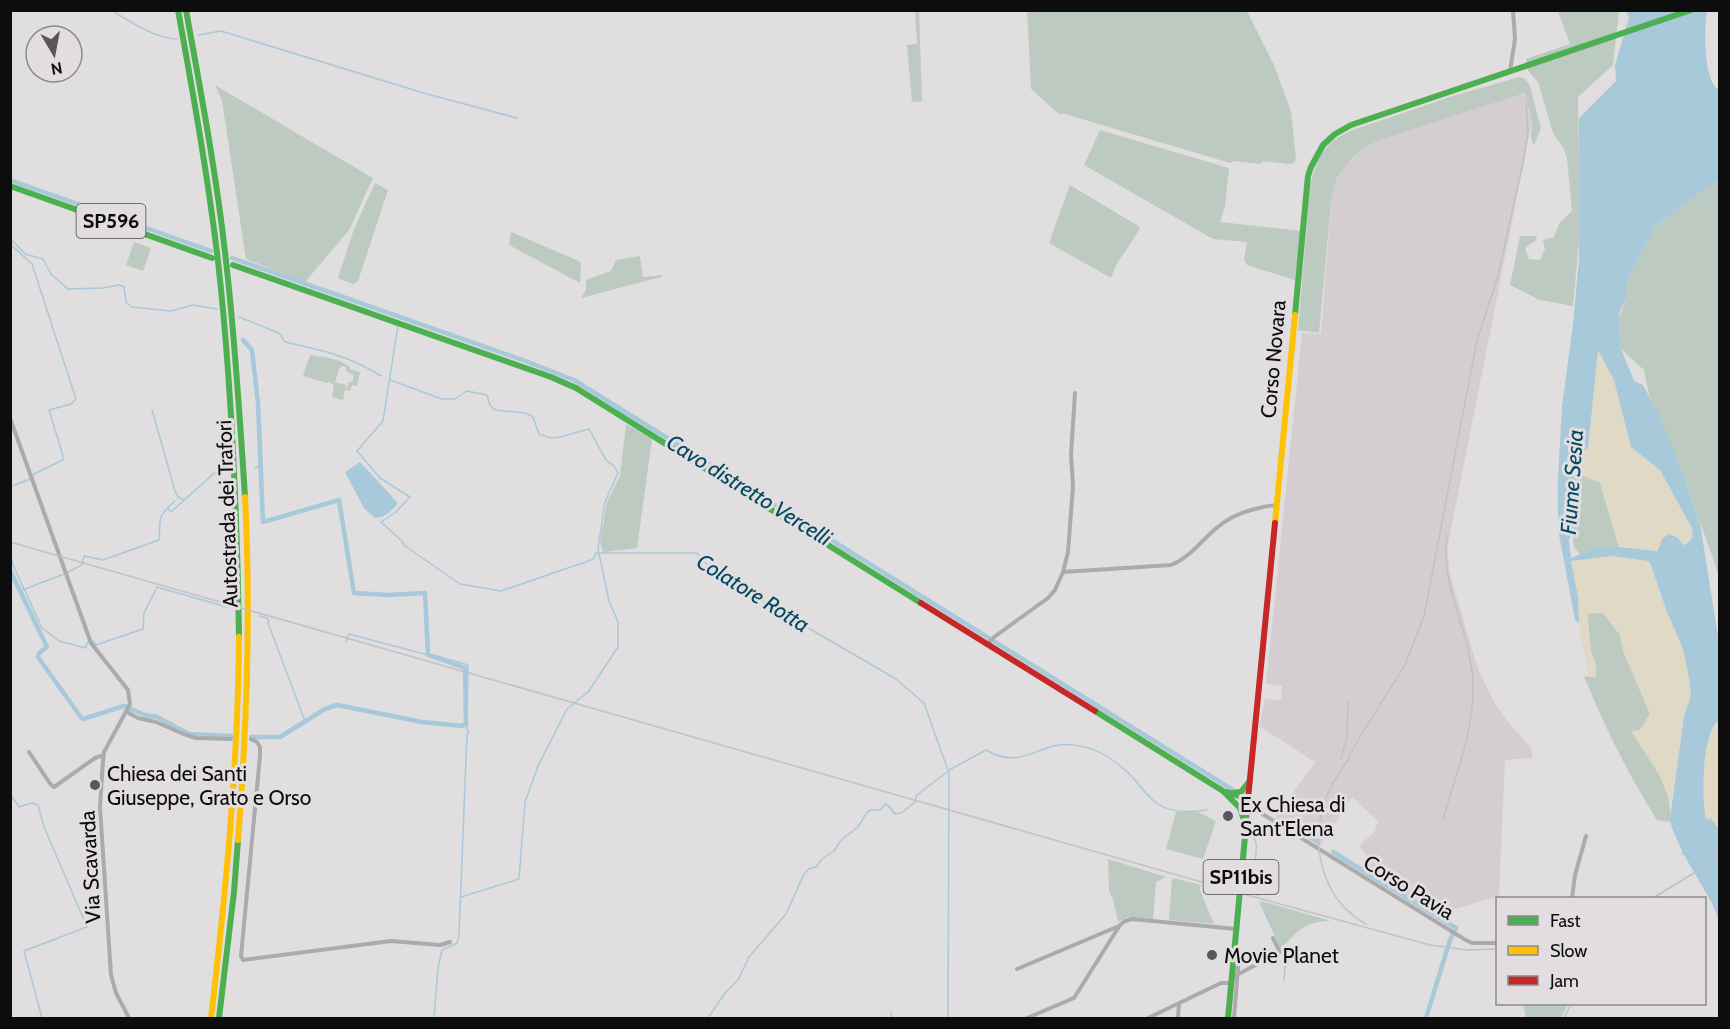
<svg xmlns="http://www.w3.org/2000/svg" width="1730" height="1029" font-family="Cabin,sans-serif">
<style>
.built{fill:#d4ced3}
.green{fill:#bdcac1}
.sand{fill:#dfd9c5}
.water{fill:#a7c9d9;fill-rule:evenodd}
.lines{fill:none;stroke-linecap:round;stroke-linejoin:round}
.stream{stroke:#a7c9d9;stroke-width:1.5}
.canal{stroke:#a7c9d9;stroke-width:4.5}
.street{stroke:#acabac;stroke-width:4}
.fast{stroke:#4caf50;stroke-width:6}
.slow{stroke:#ffc107;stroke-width:6}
.jam{stroke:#c62828;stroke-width:6}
.rail{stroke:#c2c1c2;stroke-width:1.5}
.poi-dot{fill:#585657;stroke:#e1dde0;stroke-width:2}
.labels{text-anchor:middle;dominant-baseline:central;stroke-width:6;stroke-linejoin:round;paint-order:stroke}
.shield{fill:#e1dde0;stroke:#4d4b4d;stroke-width:1.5}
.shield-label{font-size:20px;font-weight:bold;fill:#0e0d0e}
.street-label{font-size:21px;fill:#0e0d0e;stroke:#e1dde0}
.poi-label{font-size:21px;fill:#0e0d0e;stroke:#e1dde0;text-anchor:start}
.water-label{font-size:22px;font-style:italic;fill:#024960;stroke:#e1dde0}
</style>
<rect width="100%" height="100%" fill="#e0dedf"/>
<path class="built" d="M1525 93 1532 121 1447 549 1450 575 1478 669 1495 704 1512 727 1531 747 1533 758 1505 760 1499 896 1462 907 1434 913 1366 871 1369 869 1365 852 1359 846 1375 831 1378 821 1352 797 1320 846 1275 818 1315 762 1259 726 1265 699 1281 700 1282 686 1266 684 1302 333 1321 334 1331 202 1337 177 1343 167 1364 148 1380 140Z"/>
<path class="green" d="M915 11H919L922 101 912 102 907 45 917 44Z
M1027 11H1247L1274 65 1291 112 1296 159 1294 163 1288 164 1263 161 1261 164 1233 161 1230 163 1065 114H1059L1031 89Z
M1558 11H1619L1613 65 1578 97 1580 230 1573 306 1540 300 1510 285 1520 236H1537L1536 240 1525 248 1529 259 1540 260 1545 249 1543 240 1554 237 1560 222 1572 211 1567 159 1564 149 1553 133 1538 82 1528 71 1526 59 1570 44Z
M1519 77 1525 79 1530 86 1541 128 1534 146 1531 138 1532 121 1525 93 1380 140 1364 148 1352 158 1337 177 1331 202 1319 333 1298 330 1310 188C1316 158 1324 142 1353 130L1453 96Z
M215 85 373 178 349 230 305 282 246 259 222 101Z
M1100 130 1229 168 1225 207 1220 222 1301 231 1295 280 1247 265 1244 260 1247 242 1213 239 1084 165Z
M1719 179V576L1685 479 1649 395 1644 370 1621 349 1618 316 1621 313 1626 298 1627 282 1656 225Z
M375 183 388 190 358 281 353 284 338 278 354 229Z
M1070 185 1140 227 1138 232 1116 265 1111 278 1049 243Z
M511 232 581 262 580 283 509 245Z
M134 242 151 248 143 271 126 265Z
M640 256 643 277 663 275 661 277 581 298 586 290V280L611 271 616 260Z
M310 355C324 357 338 358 350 367V369L360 372 357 386 352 385 350 391 346 390 349 382H352L354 375 347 372 345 367 342 366 339 369 335 382 346 385 343 400 332 397 334 385 329 382 327 383 303 376Z
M626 424 652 439 637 548 603 552 600 543 607 502 620 476Z
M1579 474 1600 483 1619 547 1595 548 1581 555 1575 549 1573 543Z
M1587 613H1603L1620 635 1624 653 1650 714 1640 730 1631 731C1649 759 1674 788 1670 822L1657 820C1628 774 1604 726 1584 676L1595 677 1596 665 1591 651Z
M1176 812H1198L1216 821 1203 859 1166 849Z
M1108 859 1166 877 1156 882 1153 919 1127 917 1118 922 1113 899 1109 891Z
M1172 878 1202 885 1200 886V890L1214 924 1169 920Z
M1261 901 1331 921C1307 921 1297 930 1282 948L1270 924Z
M1523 1004H1568L1561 1018H1526Z"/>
<path class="sand" d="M1598 349 1614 380 1631 447 1660 470 1692 528 1693 537C1676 556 1643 549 1619 547L1600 483 1579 474 1580 455 1588 448Z
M1612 556 1649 561 1667 612 1683 649 1690 683 1691 696 1684 716 1671 805 1660 776 1631 731 1641 730 1650 714 1624 653 1620 635 1603 613 1587 614 1591 651 1596 665V677H1589L1580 634 1578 597 1571 561Z
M1718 720H1719V829C1716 824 1708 822 1706 817 1699 805 1705 739 1712 727 1712 726 1717 721 1718 720Z"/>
<path class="water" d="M1626 11H1707C1704 28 1703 81 1719 90V179L1656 225 1627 282 1626 298 1618 316 1621 349 1634 381 1643 385 1660 417 1685 479 1700 523 1719 643V720C1702 731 1701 798 1706 818L1709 820 1710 817 1719 829V920L1712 903 1684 855 1681 854 1683 853 1672 828 1670 819 1684 716 1691 696 1690 683 1683 649 1667 612 1652 568 1649 561 1612 556 1571 561 1578 597 1579 623 1575 620 1558 529V479L1562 407 1573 324 1579 259V118L1616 81 1615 65 1629 18ZM1598 350 1614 380 1631 447 1660 470 1692 528 1693 537 1686 544 1683 545 1678 538 1669 534 1662 539 1658 551 1619 547 1595 548 1571 558 1569 540 1574 530 1580 455 1588 448Z
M360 462 397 502V504C391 512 385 517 375 518L364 508 345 472Z"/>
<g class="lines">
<path class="stream" d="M111 10C129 21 156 39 177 39
M199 35 221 31 427 94 517 118
M10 238 25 254 43 259 51 274 68 289 103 288 119 285 124 287 126 302 132 307 171 311 193 305 217 309
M10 244 32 264 76 399 71 404 49 410 63 456V460L34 474 30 479 10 487
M239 317 279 333 285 342C321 350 350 356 381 376
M398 325 383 421 357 451 380 478 410 497 396 512 381 522 401 540 405 546 460 584 501 591 591 560 594 558 596 553H697L703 561 748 593 896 679 924 703 949 773 948 1018
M390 380 442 399H455L467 391 487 395 490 405 495 410 526 413 533 417 539 434 551 438 560 437 589 429 606 460 614 466 618 473 605 502 598 549 609 601 618 622V647L589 691 567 709 538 766 525 802 519 879 461 897
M152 410 175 491 178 497 184 500
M255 468 260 466
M168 508 171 512 220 468 226 469
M10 534V542
M10 551 13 565 42 628 59 641 86 648 87 643 93 641 96 645 143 629 144 613 157 587 227 607
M68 572 82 565 84 556 103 560 159 540C161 517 156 518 175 501
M20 591 64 574
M259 616 267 618 269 621 268 623 305 721
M346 642 349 634 428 655
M430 654 468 665 467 729 469 732 467 734 459 936 457 943 442 950 438 968 434 1018
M10 794 19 807 32 803 38 805 44 827 87 927 24 951 42 1018
M1249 832C1261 840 1255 856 1254 869L1258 874V896
M1260 902 1286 958 1284 980
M891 1012 892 1018
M708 1018 725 993 738 980 749 957 786 914 804 874 809 869 816 867 822 859 834 851 841 840 858 827 866 814 870 810H880L885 804 889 806 895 814 901 813 914 803 917 795 951 769 986 750C1023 772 1040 740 1074 745 1100 748 1119 762 1136 781 1142 789 1149 798 1158 804 1171 813 1193 812 1207 810"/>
<path class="canal" d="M10 180 211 251
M232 258 528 362 574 380 1233 790
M243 340 252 350 258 403 263 522 339 500 354 593 388 595 425 593 428 655 465 668 466 724 462 726 422 722 337 705 325 709 280 737H251
M10 570 47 647 39 653 38 657 80 716 83 719 124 706 145 715 157 717 189 734 231 736
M1307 835 1318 842
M1333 852 1456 928 1450 940 1426 1018"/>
<path class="street" d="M1510 71 1515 39 1513 10
M10 418 91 643 128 690 130 704 110 741 104 752 103 761 100 807 111 975 116 993 129 1018
M1063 572 1171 565C1194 556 1206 533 1226 521 1240 512 1260 507 1276 505
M987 645 994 637 1048 598 1055 590 1063 572 1068 552 1073 486 1071 455 1075 393
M127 712 138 718 156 722 186 735 196 738 231 739
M251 739 257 742 260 747V756L241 956 243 960 391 941 440 945 450 942
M29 752 51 785 54 787 95 758 104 755
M1248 805 1464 939 1472 943H1498
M1572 898 1575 875 1586 836
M1017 969 1119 926
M1233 977 1280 952 1273 938
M1027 1018 1074 998 1120 925 1125 921 1132 919 1236 929
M1148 1018 1221 983H1231
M1178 1018 1179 1004
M1234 1018 1239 956"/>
<path class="fast" d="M178 10C193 93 208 177 218 261 232 386 237 511 239 637
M186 10C201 93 217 177 226 261 235 339 240 418 245 497
M10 186 212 258
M233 265 551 377 576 388 921 603
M1295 315 1308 176 1311 167 1323 145 1335 134 1351 125 1691 10
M1095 711 1223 791 1240 808 1246 826 1228 1018
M1227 792 1248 799 1246 820
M1232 793 1241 792 1248 783
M219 1018 234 892 238 840"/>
<path class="slow" d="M1275 523 1295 315
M238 840C247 726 251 611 245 497
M211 1018C226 891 238 765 239 637"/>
<path class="jam" d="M921 603 1095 711
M1248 799 1275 523"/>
<path class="rail" d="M10 542 1240 893 1430 945 1467 950 1498 949
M1350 757C1342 768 1334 780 1328 793 1308 839 1320 899 1366 924
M1341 759 1347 737 1348 702
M1346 763 1358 740 1405 665 1424 616 1477 340 1498 276 1524 158 1528 130 1526 103
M1443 819C1457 771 1478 721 1472 671 1467 625 1440 583 1447 536
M1653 898 1720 857
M1564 1018 1571 1004"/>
</g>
<g class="poi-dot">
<circle cx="95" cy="785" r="6"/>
<circle cx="1228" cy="816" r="6"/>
<circle cx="1212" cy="955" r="6"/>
</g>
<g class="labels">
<g class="shield">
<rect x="76.5" y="204" width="69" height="34" rx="4.5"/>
<rect x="1203.5" y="860" width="75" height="34" rx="4.5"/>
</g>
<g class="shield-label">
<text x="111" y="221">SP596</text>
<text x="1241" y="877">SP11bis</text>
</g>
<g class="street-label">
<text transform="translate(1273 359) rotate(-85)">Corso Novara</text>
<text transform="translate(227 514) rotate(-92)">Autostrada dei Trafori</text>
<text transform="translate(90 867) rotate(-93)">Via Scavarda</text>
<text transform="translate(1409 887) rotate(32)">Corso Pavia</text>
</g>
<g class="poi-label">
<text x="107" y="773">Chiesa dei Santi<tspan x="107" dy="24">Giuseppe, Grato e Orso</tspan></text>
<text x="1240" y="804">Ex Chiesa di<tspan x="1240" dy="24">Sant'Elena</tspan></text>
<text x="1224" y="955">Movie Planet</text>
</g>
<g class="water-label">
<text transform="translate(1572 482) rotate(-86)">Fiume Sesia</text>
<text transform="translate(749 490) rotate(32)">Cavo distretto Vercelli</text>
<text transform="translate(753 593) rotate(32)">Colatore Rotta</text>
</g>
</g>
<rect width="1730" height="1029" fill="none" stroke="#0e0d0e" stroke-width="24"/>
<rect x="1496" y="897" width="210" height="108" fill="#e1dde0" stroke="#8d8a8c" stroke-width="1.5"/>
<rect x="1508" y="916" width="30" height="9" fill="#4caf50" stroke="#8d8a8c" stroke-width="1.5"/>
<text x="1550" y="927" font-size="18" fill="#0e0d0e">Fast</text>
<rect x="1508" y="946" width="30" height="9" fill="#ffc107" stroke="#8d8a8c" stroke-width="1.5"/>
<text x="1550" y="957" font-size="18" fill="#0e0d0e">Slow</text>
<rect x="1508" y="976" width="30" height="9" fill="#c62828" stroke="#8d8a8c" stroke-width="1.5"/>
<text x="1550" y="987" font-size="18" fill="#0e0d0e">Jam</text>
<g transform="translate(54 54) rotate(170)"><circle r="28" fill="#e1dde0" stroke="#8d8a8c" stroke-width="1.5"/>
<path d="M0-4.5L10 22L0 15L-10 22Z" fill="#585657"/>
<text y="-9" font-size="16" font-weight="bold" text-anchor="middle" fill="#0e0d0e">N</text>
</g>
</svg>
